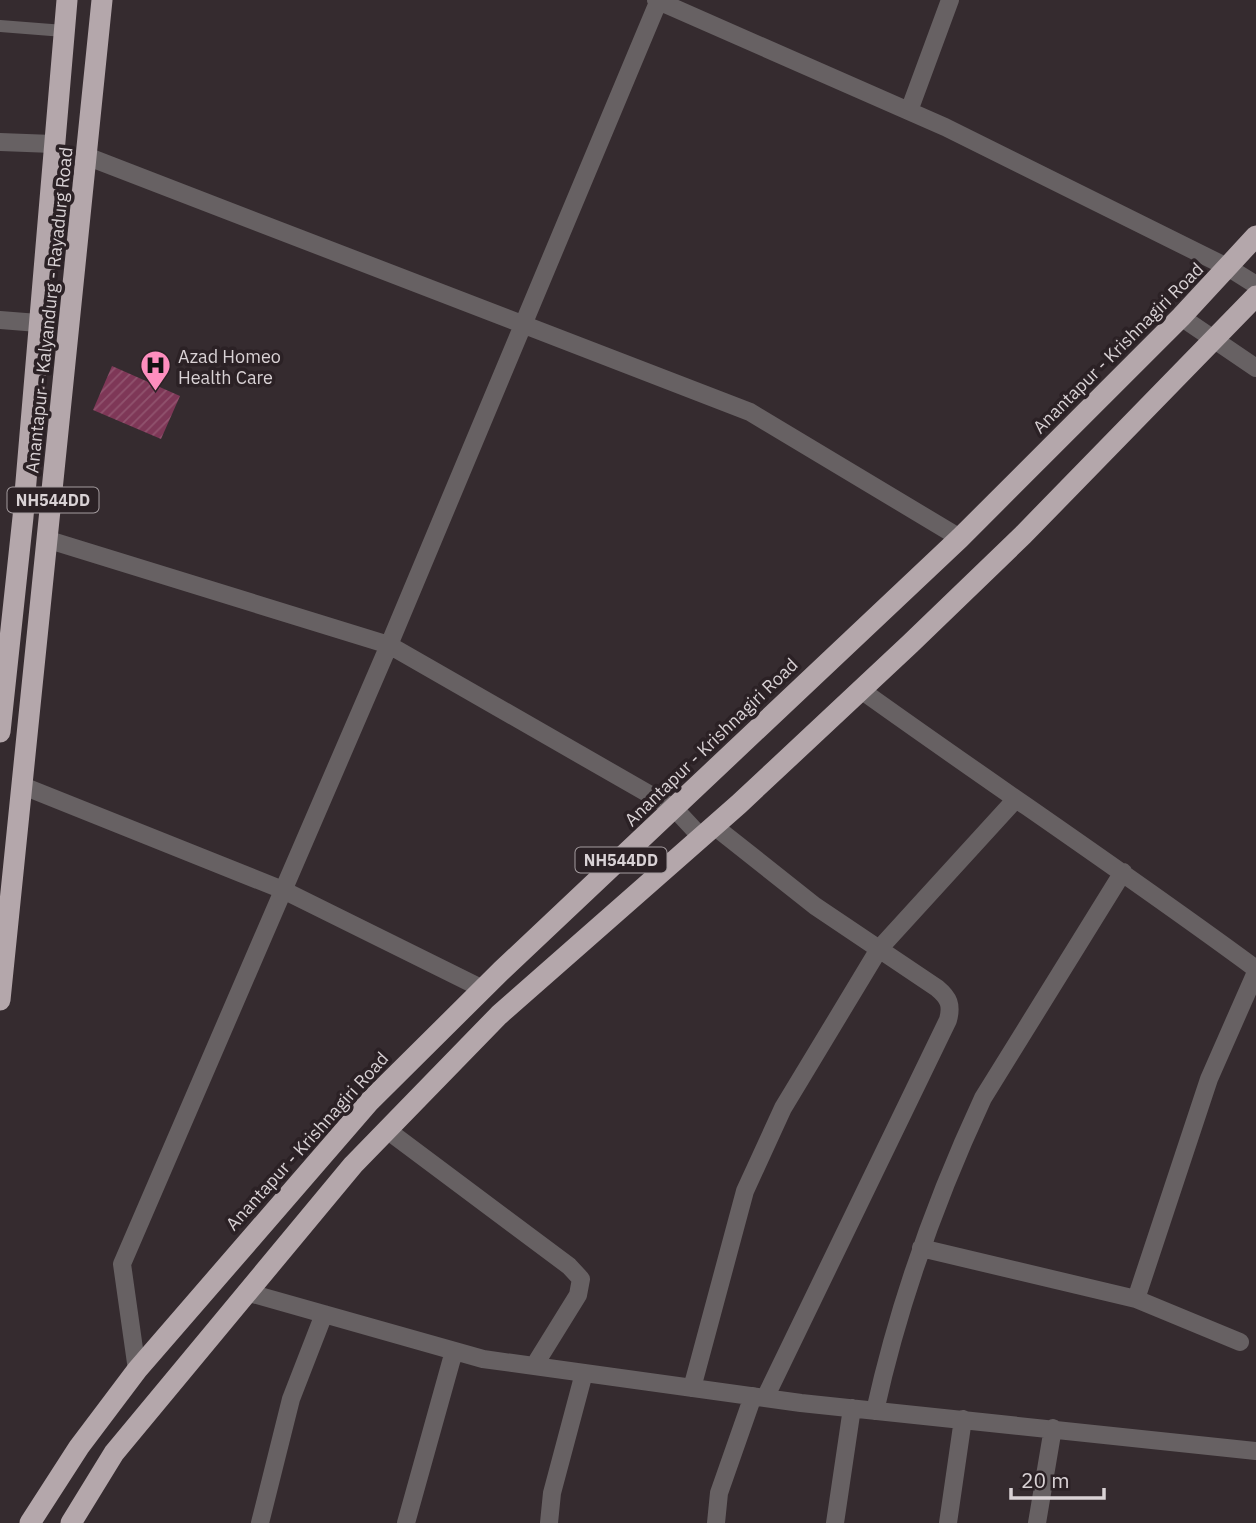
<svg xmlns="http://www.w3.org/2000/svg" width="1256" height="1523" font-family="'IBM Plex Sans',sans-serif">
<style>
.building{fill:url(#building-hatch)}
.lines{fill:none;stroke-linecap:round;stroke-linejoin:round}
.lane{stroke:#676163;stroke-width:12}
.street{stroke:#676163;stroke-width:18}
.highway{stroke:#b4a7ab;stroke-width:21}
.labels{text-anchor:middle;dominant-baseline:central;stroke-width:7;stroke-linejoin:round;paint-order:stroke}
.shield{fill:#2b2125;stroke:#a59da0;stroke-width:2}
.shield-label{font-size:16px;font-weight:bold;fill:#d9d2d5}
.street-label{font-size:18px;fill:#d9d2d5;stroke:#2b2125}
.poi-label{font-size:18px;fill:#d9d2d5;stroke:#2b2125;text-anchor:start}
</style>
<defs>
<pattern id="building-hatch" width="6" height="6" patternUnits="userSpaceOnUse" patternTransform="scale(1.75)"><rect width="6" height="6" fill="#7e3757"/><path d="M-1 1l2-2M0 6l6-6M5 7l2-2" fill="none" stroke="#90536e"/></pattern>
</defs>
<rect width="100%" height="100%" fill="#352b2f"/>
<path class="building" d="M112 366 180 396 161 439 93 410Z"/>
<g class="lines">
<path class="lane" d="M0 26 64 31"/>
<path class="street" d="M656 0 945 127 1229 268 1256 285
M909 111 950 0
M0 142 53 144
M86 156 750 412 960 538
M1181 317 1256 368
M0 320 38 323
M49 540 389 645 675 809 701 837
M861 690C992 784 1126 873 1256 969
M23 786 283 890 483 989
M714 826 815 906 937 988C949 998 952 1005 948 1020L765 1398
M387 1130 569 1266 581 1279 578 1295 534 1366
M921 1248 1136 1299 1240 1342
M246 1292 483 1359 801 1403 1256 1451
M1136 1299 1209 1079 1256 972
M137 1370 122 1264 389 645 659 0
M692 1388 745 1191 783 1108 879 949 1015 800
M875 1411C899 1302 936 1199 983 1098L1123 872
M260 1523 291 1399 324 1314
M406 1523 454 1351
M549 1523 552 1493 584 1373
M716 1523 719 1493 753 1396
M835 1523 852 1408
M948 1523 963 1419
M1037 1523 1053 1428"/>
<path class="highway" d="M0 732 23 517 67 0
M0 1000 102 0
M30 1523 79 1447 137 1370 370 1101 501 971 960 538 1181 317 1256 236
M71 1523 114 1453 353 1165 499 1015 739 804 910 644 1023 535 1256 296"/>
</g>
<defs>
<symbol id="hospital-pin" viewBox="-11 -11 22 30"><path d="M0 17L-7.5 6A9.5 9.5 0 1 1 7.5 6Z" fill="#fd8ebe" stroke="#2b2125"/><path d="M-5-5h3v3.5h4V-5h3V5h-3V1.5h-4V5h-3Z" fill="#111"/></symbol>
</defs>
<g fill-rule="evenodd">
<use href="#hospital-pin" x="138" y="348" width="35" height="47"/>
</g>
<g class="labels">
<g class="shield">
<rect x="7.5" y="487.5" width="91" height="25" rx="5"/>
<rect x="575.5" y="847.5" width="91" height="25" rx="5"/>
</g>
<g class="shield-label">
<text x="53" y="500">NH544DD</text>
<text x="621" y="860">NH544DD</text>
</g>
<g class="street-label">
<text transform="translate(49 310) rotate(-84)">Anantapur - Kalyandurg - Rayadurg Road</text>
<text transform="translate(1118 348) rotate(-45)">Anantapur - Krishnagiri Road</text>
<text transform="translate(711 742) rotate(-44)">Anantapur - Krishnagiri Road</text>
<text transform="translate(307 1141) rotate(-48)">Anantapur - Krishnagiri Road</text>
</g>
<g class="poi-label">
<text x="178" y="356">Azad Homeo<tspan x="178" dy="21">Health Care</tspan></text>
</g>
</g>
<path d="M1011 1488v10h93v-10" fill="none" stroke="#d9d2d5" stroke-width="3.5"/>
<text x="1021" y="1488" font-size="21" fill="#d9d2d5" stroke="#2b2125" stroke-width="5" paint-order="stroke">20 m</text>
</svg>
